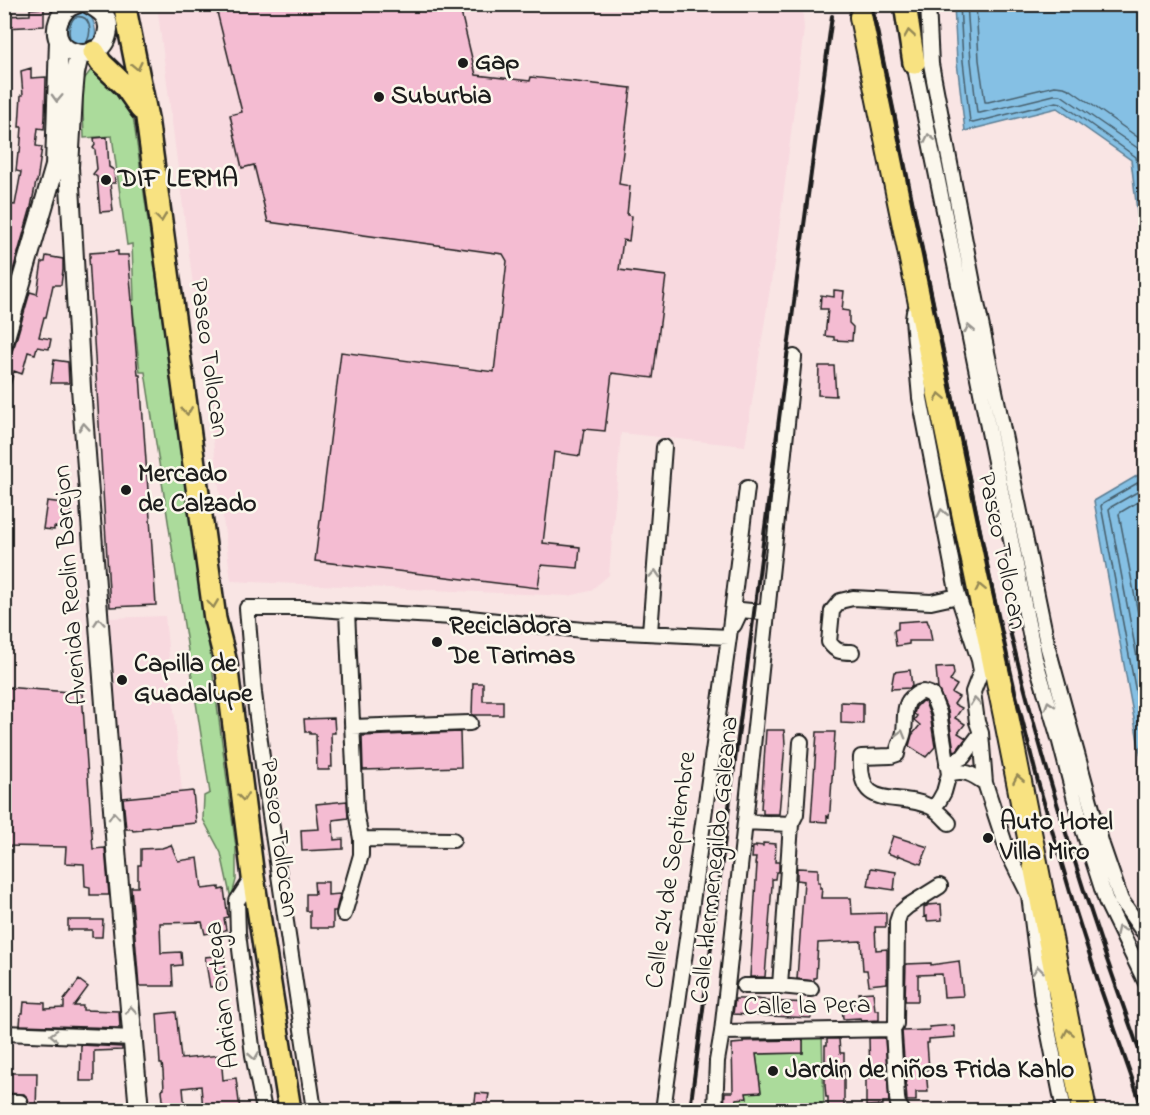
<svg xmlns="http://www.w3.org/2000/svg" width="1150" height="1115" font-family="'Indie Flower',sans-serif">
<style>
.built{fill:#f8d9df}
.green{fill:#abdb9b;stroke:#647c5c;stroke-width:1.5}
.water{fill:#85c0e4;stroke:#5b7e94;stroke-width:1.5}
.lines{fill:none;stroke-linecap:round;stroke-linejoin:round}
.shore{stroke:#465e6c;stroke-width:1.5}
.building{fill:#f4bcd2;stroke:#1c1c1c;stroke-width:1.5}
.minor-casing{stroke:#1c1c1c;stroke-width:18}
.secondary-casing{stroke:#1c1c1c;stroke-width:22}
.trunk-casing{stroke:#1c1c1c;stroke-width:26}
.motorway-casing{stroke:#1c1c1c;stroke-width:28}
.minor{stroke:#fbf7ec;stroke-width:14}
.secondary{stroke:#fbf7ec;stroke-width:18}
.trunk{stroke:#f8e281;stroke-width:21}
.motorway{stroke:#f8e281;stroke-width:24}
.rail{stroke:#1c1c1c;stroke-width:4}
.oneway{stroke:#958954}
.oneway2{stroke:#97948e}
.poi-dot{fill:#1c1c1c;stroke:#fbf7ec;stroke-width:2}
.labels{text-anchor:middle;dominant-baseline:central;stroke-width:5;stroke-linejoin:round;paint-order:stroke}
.poi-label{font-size:26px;font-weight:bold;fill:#1c1c1c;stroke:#fbf7ec;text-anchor:start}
.street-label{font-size:26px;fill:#1c1c1c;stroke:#fbf7ec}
</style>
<rect width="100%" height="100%" fill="#f9e5e4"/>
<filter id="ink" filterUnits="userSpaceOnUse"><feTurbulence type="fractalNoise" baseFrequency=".0167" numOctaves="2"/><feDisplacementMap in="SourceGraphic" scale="12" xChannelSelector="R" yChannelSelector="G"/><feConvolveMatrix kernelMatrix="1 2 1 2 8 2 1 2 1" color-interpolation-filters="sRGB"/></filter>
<g filter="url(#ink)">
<path class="built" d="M157 5H802L804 29 778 238 745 446 621 433 609 575 590 591 569 596 231 581Z
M165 616 182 792 122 797 109 618Z"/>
<path class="green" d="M102 68 130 96 206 622 236 848V880L231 899 221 853 203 819 204 796 210 793 145 372H140L132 300H134L132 244 127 245 112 136 84 138 82 82 91 70Z
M803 1034H822L824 1110H764L762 1105H755V1110H737L736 1092H761L756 1054 803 1053Z"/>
<path class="water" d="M954 5H1145V279L1131 160 1057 108 965 131 957 62Z
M83 10 88 12C96 23 98 36 91 48L65 41 66 18Z
M1145 471V779L1094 501Z"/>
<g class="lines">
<path class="shore" d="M960 4 963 61 970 122 973 123 1056 102 1061 103 1136 157 1146 228
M967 4 971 61 977 113H980L1054 95H1061L1139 149 1144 156 1146 165
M976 4 979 60 985 102H988L1055 86 1064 87 1071 90 1146 143
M70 38C68 30 69 23 75 17 91 14 92 31 87 42
M1146 478 1103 503 1101 506 1146 746
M1146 487 1111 507 1109 509 1146 705
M1146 497 1121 512 1119 514 1146 655"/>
</g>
<path class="building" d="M215 4H446L447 10 460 8 476 75 530 81 531 77 631 88 619 184 630 186 627 215 632 216 629 241 623 240 619 270 666 276 653 378 612 373 605 431 584 429 580 456 554 452 543 543 580 547 578 568 541 565 538 588 315 561 341 352 494 372 507 261 503 254 268 222 254 165 242 168 230 115 242 112Z
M44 8V26L4 28V16L30 15V9Z
M31 68V78L46 77 45 117 44 129 38 128 36 146 42 147 37 182H36L31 207 10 281 4 280V247L7 240 4 239V204L15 205 21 172 16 171 18 153H20L22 127H19L21 95H23L21 71Z
M107 137 109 167 114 170 115 183H110L113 211 100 212 97 177 93 174 97 169 95 150 93 148 95 145 94 138Z
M118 251V255H128L129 264 138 375H140L156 605 110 607 89 257H90V253Z
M46 256 63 259V270L61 285H53L46 317H44L39 337 51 339 49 349 37 347 35 354 28 352 22 374 14 371 7 396 4 395V370L15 344 30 292 37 294 42 262H45Z
M834 290 844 291 842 310 849 311V323L853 327 852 341 834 340V337L825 336 828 309H820L821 295 834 297Z
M54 360 68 362 69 383H51Z
M819 366H834L836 396 818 395Z
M47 501 72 504 69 520H68L67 522H66L65 528 54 527V530L43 529Z
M927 620 928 623 929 624 932 641H909V644L896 646 894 630 898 629V622Z
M953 667 954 674 950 681 957 685 952 693 959 697 954 704 962 708 955 718 965 724 958 733 966 738 957 750 954 751 948 711 938 689 936 668Z
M910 670 912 686 910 688 891 689 894 672Z
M473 683H483V701H503V715H472Z
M4 687 82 693 93 849 105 848 109 895H90V887L85 886 84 864 65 863 66 847 4 846Z
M922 701 925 702 930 715 935 747 926 757 909 746 912 735 920 725 914 720 917 716 914 714 916 707Z
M841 702 863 703V724L841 723Z
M334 718 335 733H331L332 767H329V770H317L316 734H310V732H305L304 719Z
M766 730H784L785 744 779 814H763V809H761Z
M460 732 461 767 363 770 362 736Z
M817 732H835L830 810 829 817 827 816V822L811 821Z
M193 791 196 823 142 828V830L133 831 132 829H126L123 798Z
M347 801 348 818 333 820 334 840 343 839V849L302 851 301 830 319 829 316 804Z
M893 836 928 847 921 864 898 855V857L887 853Z
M763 843 776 844 775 862H779V872H776L775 879H772V885L765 977H750L757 864H755L756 858H752L753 847H756V845L763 846Z
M171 845 178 861 198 858 202 889 219 887V890L224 889 228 917 224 918 226 930 205 934 202 922 160 923 161 953 181 952 182 965 172 966 173 986H139L131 887H138V865H141V849L162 848Z
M797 868 818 869V882H820V888H822L821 898H851L852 914 886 913V927H875L876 950 887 949V983L869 985 867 970H863L861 941 818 943 816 978H814V981L797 979 804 881 797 880Z
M871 868 896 872 894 890 868 886Z
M314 882H328V895L340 894 336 911H333V928H310V911H306V894H315Z
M941 904 942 920 927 921V916L924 917V907L927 906V905Z
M68 920H103L102 937H92V930H68Z
M224 955 226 975 219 976 220 986 210 987 205 957Z
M959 961 963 996 944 997 942 974 918 975V1001H905L906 964 931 963V965Z
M79 980 88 987 74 1006H83V1010L119 1011 120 1028 20 1025 21 1013H23L24 1002 45 1003V1009L64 1008V1000Z
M873 992 875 1010H879V1020L861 1021 860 1018 843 1019 842 1005 860 1004 859 993Z
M735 999H757L764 1000 763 1001 812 1003 811 1018 733 1014Z
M176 1012 181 1059 221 1055 223 1080 236 1078 240 1110H203L201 1086 183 1088 185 1110H164L162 1090 164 1089 163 1071 162 1064H160L157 1014Z
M954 1025 955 1037 929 1039V1043H927L929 1069 926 1070 928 1092H916V1101H907L902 1031 930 1030 929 1027Z
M869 1038H885L889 1102H883V1105L866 1106V1078H870Z
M827 1039H839L840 1053H844V1110H828V1097H826L825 1085V1045H827Z
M803 1040V1053L756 1054 761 1092 746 1093 747 1098 736 1099 737 1110H724L725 1092H733L732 1044 743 1043V1041Z
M81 1045 122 1047V1050L94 1051V1081H80Z
M4 1073H37L36 1110H22L27 1107 29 1103 28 1098 24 1094 4 1093Z
M476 1093 489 1094 486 1110H474Z"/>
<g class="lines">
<defs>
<path id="minor" d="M928 4 931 64 975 294 1048 648 1102 845 1121 900 1142 930 1146 931
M914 63 1035 658 1060 742 1081 823 1106 901 1146 983
M914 312 913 319 920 398 958 596 979 660 981 671 973 692 977 722 981 733 985 783 1008 853 1029 895 1042 999 1064 1110
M734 625 741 610 761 612 767 614
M650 632 664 447
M852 652C841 652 836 652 829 642L832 611 840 601 853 598 931 602 958 596
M352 727 470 723
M947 765 963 757 981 733
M949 774C964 769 972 774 985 783
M933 808 939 801 944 792 949 774 939 713 932 695C929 694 926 692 923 692 919 692 916 694 914 696 902 703 906 719 904 731 903 739 898 745 897 754L891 756 861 757C858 814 897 790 931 807 938 811 944 818 949 823
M745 822 791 824
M361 839 453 840
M253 877 237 901 238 933 253 1055 264 1110
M344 914 361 855V839L356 811 347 611
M744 986H780L811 989
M780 986 791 824 796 814 801 742
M722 1032 893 1029
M4 1033 134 1038
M4 1102H20
M314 1110 265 781 254 693 247 608H307L347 611 470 618 583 630 729 637
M663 1110 729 637 747 488
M715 1110 717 1061 722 1032 745 822 794 357
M902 1110 898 1104 897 1098 893 1029 896 1024 897 922 900 913 908 906 940 886"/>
<path id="secondary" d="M76 4C67 7 63 11 59 20 45 57 105 69 108 29 109 16 100 10 89 4
M79 55 75 73 73 96 69 167 81 388 117 862 139 1110
M4 341 55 166 59 40"/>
<path id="trunk" d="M125 4 126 13 147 118 215 619 226 663 253 877 290 1110
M905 4 914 63
M94 52 101 63 125 86 141 109"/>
<path id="motorway" d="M862 17 1006 716 1084 1110"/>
</defs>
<use href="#minor" class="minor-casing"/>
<use href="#secondary" class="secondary-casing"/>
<use href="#trunk" class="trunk-casing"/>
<use href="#motorway" class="motorway-casing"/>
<use href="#minor" class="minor"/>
<use href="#secondary" class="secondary"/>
<use href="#trunk" class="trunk"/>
<use href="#motorway" class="motorway"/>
<path class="rail" d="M871 4 989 575 1015 691 1038 782 1075 909 1099 984 1143 1110
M1007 619C1044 772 1091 921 1146 1069
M690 1110 802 240 832 16"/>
</g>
<defs><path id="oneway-chevron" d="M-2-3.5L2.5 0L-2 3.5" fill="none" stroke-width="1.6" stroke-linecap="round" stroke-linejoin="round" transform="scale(1.5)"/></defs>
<g class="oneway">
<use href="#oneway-chevron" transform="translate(909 34) rotate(-99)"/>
<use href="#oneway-chevron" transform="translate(137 66) rotate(78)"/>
<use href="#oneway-chevron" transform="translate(161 218) rotate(82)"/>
<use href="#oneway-chevron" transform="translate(940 397) rotate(-102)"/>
<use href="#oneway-chevron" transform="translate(187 411) rotate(82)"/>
<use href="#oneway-chevron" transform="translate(980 588) rotate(-102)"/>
<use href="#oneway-chevron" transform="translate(213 604) rotate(82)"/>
<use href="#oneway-chevron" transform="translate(1018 779) rotate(-101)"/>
<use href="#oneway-chevron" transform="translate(243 797) rotate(83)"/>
<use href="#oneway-chevron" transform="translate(1068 1033) rotate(-101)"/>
</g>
<g class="oneway2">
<use href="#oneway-chevron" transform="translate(57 98) rotate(92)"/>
<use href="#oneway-chevron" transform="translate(929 138) rotate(-102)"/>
<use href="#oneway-chevron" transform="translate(969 329) rotate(-102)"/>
<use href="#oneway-chevron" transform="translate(84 427) rotate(-94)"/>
<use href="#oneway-chevron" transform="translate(942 513) rotate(-101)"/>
<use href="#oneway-chevron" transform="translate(655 574) rotate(-86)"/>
<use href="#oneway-chevron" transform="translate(99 622) rotate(-94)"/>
<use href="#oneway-chevron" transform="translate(975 702) rotate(-96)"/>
<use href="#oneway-chevron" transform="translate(1049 705) rotate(-107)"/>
<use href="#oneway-chevron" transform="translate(901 734) rotate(-74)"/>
<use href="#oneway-chevron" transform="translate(114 816) rotate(-94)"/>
<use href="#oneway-chevron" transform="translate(1120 930) rotate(-115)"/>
<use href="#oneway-chevron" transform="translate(1038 970) rotate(-97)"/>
<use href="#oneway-chevron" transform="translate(131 1010) rotate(-95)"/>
<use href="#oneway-chevron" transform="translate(54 1035) rotate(-178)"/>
<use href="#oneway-chevron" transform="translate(254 1056) rotate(81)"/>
</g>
</g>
<g class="poi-dot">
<circle cx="463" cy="63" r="6"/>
<circle cx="379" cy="97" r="6"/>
<circle cx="106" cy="180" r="6"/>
<circle cx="126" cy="490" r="6"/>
<circle cx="437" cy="642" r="6"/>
<circle cx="122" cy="680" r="6"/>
<circle cx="988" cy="838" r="6"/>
<circle cx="773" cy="1071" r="6"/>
</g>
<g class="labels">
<g class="poi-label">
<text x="475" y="63">Gap</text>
<text x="391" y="97">Suburbia</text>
<text x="118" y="180">DIF LERMA</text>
<text x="138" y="475">Mercado<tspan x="138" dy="30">de Calzado</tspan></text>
<text x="449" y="627">Recicladora<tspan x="449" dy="30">De Tarimas</tspan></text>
<text x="134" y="665">Capilla de<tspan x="134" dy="30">Guadalupe</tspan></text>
<text x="1000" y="823">Auto Hotel<tspan x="1000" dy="30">Villa Miro</tspan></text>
<text x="785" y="1071">Jardin de niños Frida Kahlo</text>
</g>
<g class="street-label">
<text transform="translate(208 358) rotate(82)">Paseo Tollocan</text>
<text transform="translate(1001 551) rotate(78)">Paseo Tollocan</text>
<text transform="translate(71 585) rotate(-94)">Avenida Reolin Barejon</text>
<text transform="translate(278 838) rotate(82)">Paseo Tollocan</text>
<text transform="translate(716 860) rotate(-84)">Calle Hermenegildo Galeana</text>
<text transform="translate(672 870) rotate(-82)">Calle 24 de Septiembre</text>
<text transform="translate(223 995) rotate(-97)">Adrian Ortega</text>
<text transform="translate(807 1007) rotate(-1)">Calle la Pera</text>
</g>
</g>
<rect width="1150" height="1115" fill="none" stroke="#fbf7ec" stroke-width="24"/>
<rect x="12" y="12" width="1126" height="1091" fill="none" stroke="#1c1c1c" stroke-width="2" filter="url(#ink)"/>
</svg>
